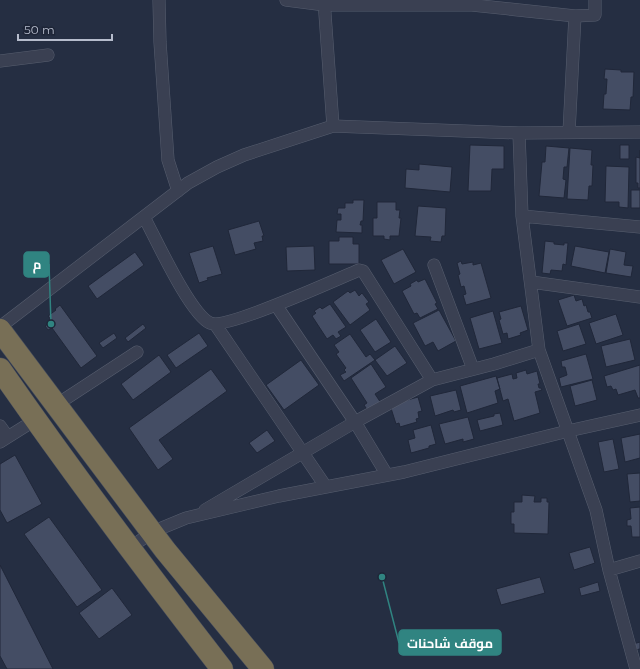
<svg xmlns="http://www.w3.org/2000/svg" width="640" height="669" font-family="Montserrat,Cairo,sans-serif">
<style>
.building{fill:#444d64;stroke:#202739}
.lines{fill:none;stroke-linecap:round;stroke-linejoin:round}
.street-casing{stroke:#575e6f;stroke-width:13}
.highway-casing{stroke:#444b5c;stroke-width:23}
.street{stroke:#3a4052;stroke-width:12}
.highway{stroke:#786f56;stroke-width:22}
.leader{fill:none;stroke:#308481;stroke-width:1.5}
.callout-dot{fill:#308481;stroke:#1e2537;stroke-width:1.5}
.callout{fill:#308481;stroke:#308481;stroke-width:1.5}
.callout-label{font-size:13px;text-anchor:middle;font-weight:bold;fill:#fff}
</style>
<rect width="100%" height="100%" fill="#252e42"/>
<path class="building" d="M605 69 621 70V72H634L633 97H631L630 110 603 109 604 94H606L607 79H604Z
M470 145 504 146V169H492L491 191H468Z
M620 145H629V159H620Z
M546 146 569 148 567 167H564L563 179 566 180 564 198 539 196 542 162H545Z
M570 148 592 150 591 165H593L592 186H589L588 200 567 199Z
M640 150V188H638V183H636V157L640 158Z
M419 164 452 167 450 192 405 188 406 169 419 170Z
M606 166 629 167 628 208 619 207V202H605Z
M631 190H640V208H631Z
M353 200H364L363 221H361L360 225H362V233L336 232 337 220H341V214H337L338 208H345V203H353Z
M377 202H396V210H400L399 218H401L399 236H390V240L384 239V236H373V218H377Z
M418 206 446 208 445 236H442L441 242 430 241 431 237 415 236Z
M259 221 264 236H262L263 241 254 243 256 249 235 255 228 230Z
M339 237H353V244H359V264H329V241H339Z
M545 241 554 242V244L564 245V243H568L566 265 563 264 562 271 551 270 550 274 542 273Z
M213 246 222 274 207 278 208 280 199 283 189 253Z
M314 246 315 270 287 271 286 247Z
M575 246 609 252 605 273 571 266Z
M403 249 416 272 394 284 381 260Z
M610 249 626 252 624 265 633 266 631 277 606 273Z
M135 252 144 265 97 299 88 286Z
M461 261 462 264 473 262V265L481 263 491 298 466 305 463 295 466 294 464 286 461 287 458 275 460 274 457 263Z
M425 279 437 303 435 304 438 309 420 318 417 313 414 314 402 291 411 286 410 284 417 280 418 282Z
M355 290 359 296 362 293 369 302 366 304 370 310 350 325 333 302 348 291 350 293Z
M574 295 576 301 582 299 584 306 586 305 588 312H590L592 318 567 326 558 300Z
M330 304 346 327 338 332 341 336 336 339 333 335 327 339 312 316 316 313 314 311 320 307 322 309Z
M60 305 97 356 81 368 52 328 48 330 45 326 52 321 48 316 56 310 55 309Z
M521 306 528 330 520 333 521 335 508 339 507 333 503 334 499 320 501 319 499 312Z
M439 310 456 341 438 351 433 342 425 346 413 323Z
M493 311 502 343 479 349 470 318Z
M616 314 623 335 596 344 589 323Z
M376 319 391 342 375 352 360 330Z
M143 324 146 328 128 342 125 338Z
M579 324 586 344 563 351 557 331Z
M114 333 117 338 103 348 99 343Z
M199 333 208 346 176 368 167 355Z
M350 334 366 357 370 354 375 360 344 381 340 375 346 372 344 370 346 368 336 354 339 352 334 345Z
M630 339 635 360 606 367 601 346Z
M395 346 407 363 387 376 375 360Z
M586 354 593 379 561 387 559 378 567 375 565 367H562L561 361Z
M159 355 171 372 133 400 121 384Z
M301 360 319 385 284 410 266 385Z
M371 364 386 387 375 394 381 403 368 411 364 405 367 403 351 378Z
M640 365V398H638L635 390 618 395 616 389 613 390 611 386 607 387 604 376Z
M211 369 227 391 159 440 173 459 158 470 129 428Z
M526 370 527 374 537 371 540 384H538L539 388H541L542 390 535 392 540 413 514 421 508 399 503 401 497 378 512 374 513 379 517 378 516 373Z
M496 376 500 389 495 391 498 403 467 413 460 386Z
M592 380 597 400 575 406 570 386Z
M456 390 461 410 454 412 453 410 435 416 430 396Z
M418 397 422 411 418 412 419 418 416 419 417 422 400 427 399 423 396 424 390 405Z
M500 413 503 425 480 431 477 420 494 416V414Z
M468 417 474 439 463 442V439L445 444 439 424Z
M431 425 436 444 429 446V448L411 453 408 440 415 438 413 430Z
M267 430 275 441 257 453 249 443Z
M640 434V458L625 462 621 438Z
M613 439 619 469 604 472 598 442Z
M15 455 42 504 7 523 0 510V464Z
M640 473V501L630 502 627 474Z
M522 495 535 496 534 502H541V498H547V502H549L548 534 514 533V524H511V512H514V502H522Z
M640 507V537H632L631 526H627V520L631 519 630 508Z
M49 517 102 590 77 607 24 534Z
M590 547 595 563 574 570 569 553Z
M0 565 53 669H7L0 656Z
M540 577 545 593 501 605 496 589Z
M598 582 600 591 581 596 579 588Z
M112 588 132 615 99 639 79 613Z
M640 642V649L635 650 633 644Z"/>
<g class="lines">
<defs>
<path id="street" d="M159 0 160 42 168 160 178 191
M286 0 325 5H472L575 16 595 15V0
M324 0 333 126
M0 61 48 55
M569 132 575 16
M519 133 522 216 640 227
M522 216 539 350 596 510 609 570 636 669
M144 217C156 239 190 314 210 323 225 330 338 279 359 270L363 271 432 380
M434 265 473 369
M531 282 640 297
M276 305 355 422 387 475
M215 324 326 487
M0 327 188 183 217 167 244 155 333 126 519 133 640 132
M56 405 137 352
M0 426 8 437
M0 442 35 420
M205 510 355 422 432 380 494 364 539 350
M130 548 152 532 186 518 279 496 404 472 568 431 640 415
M609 570 640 561"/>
<path id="highway" d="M0 330 165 550 263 669
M0 369C71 471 146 571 222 669"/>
</defs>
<use href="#street" class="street-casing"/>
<use href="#highway" class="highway-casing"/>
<use href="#street" class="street"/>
<use href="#highway" class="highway"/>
</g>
<path class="leader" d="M51 324L49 264M382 577L399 643"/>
<g class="callout-dot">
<circle cx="51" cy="324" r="4"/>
<circle cx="382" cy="577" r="4"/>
</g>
<g class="callout">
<rect x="24" y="252" width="25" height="25" rx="4"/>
<rect x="399" y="630" width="102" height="25" rx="4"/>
</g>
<g class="callout-label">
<text x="37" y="269">م</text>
<text x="450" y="648">موقف شاحنات</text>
</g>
<path d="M18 34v6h94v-6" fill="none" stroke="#b6bccc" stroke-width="2"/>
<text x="24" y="34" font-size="12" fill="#b6bccc" stroke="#1e2537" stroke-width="3" paint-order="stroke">50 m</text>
</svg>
